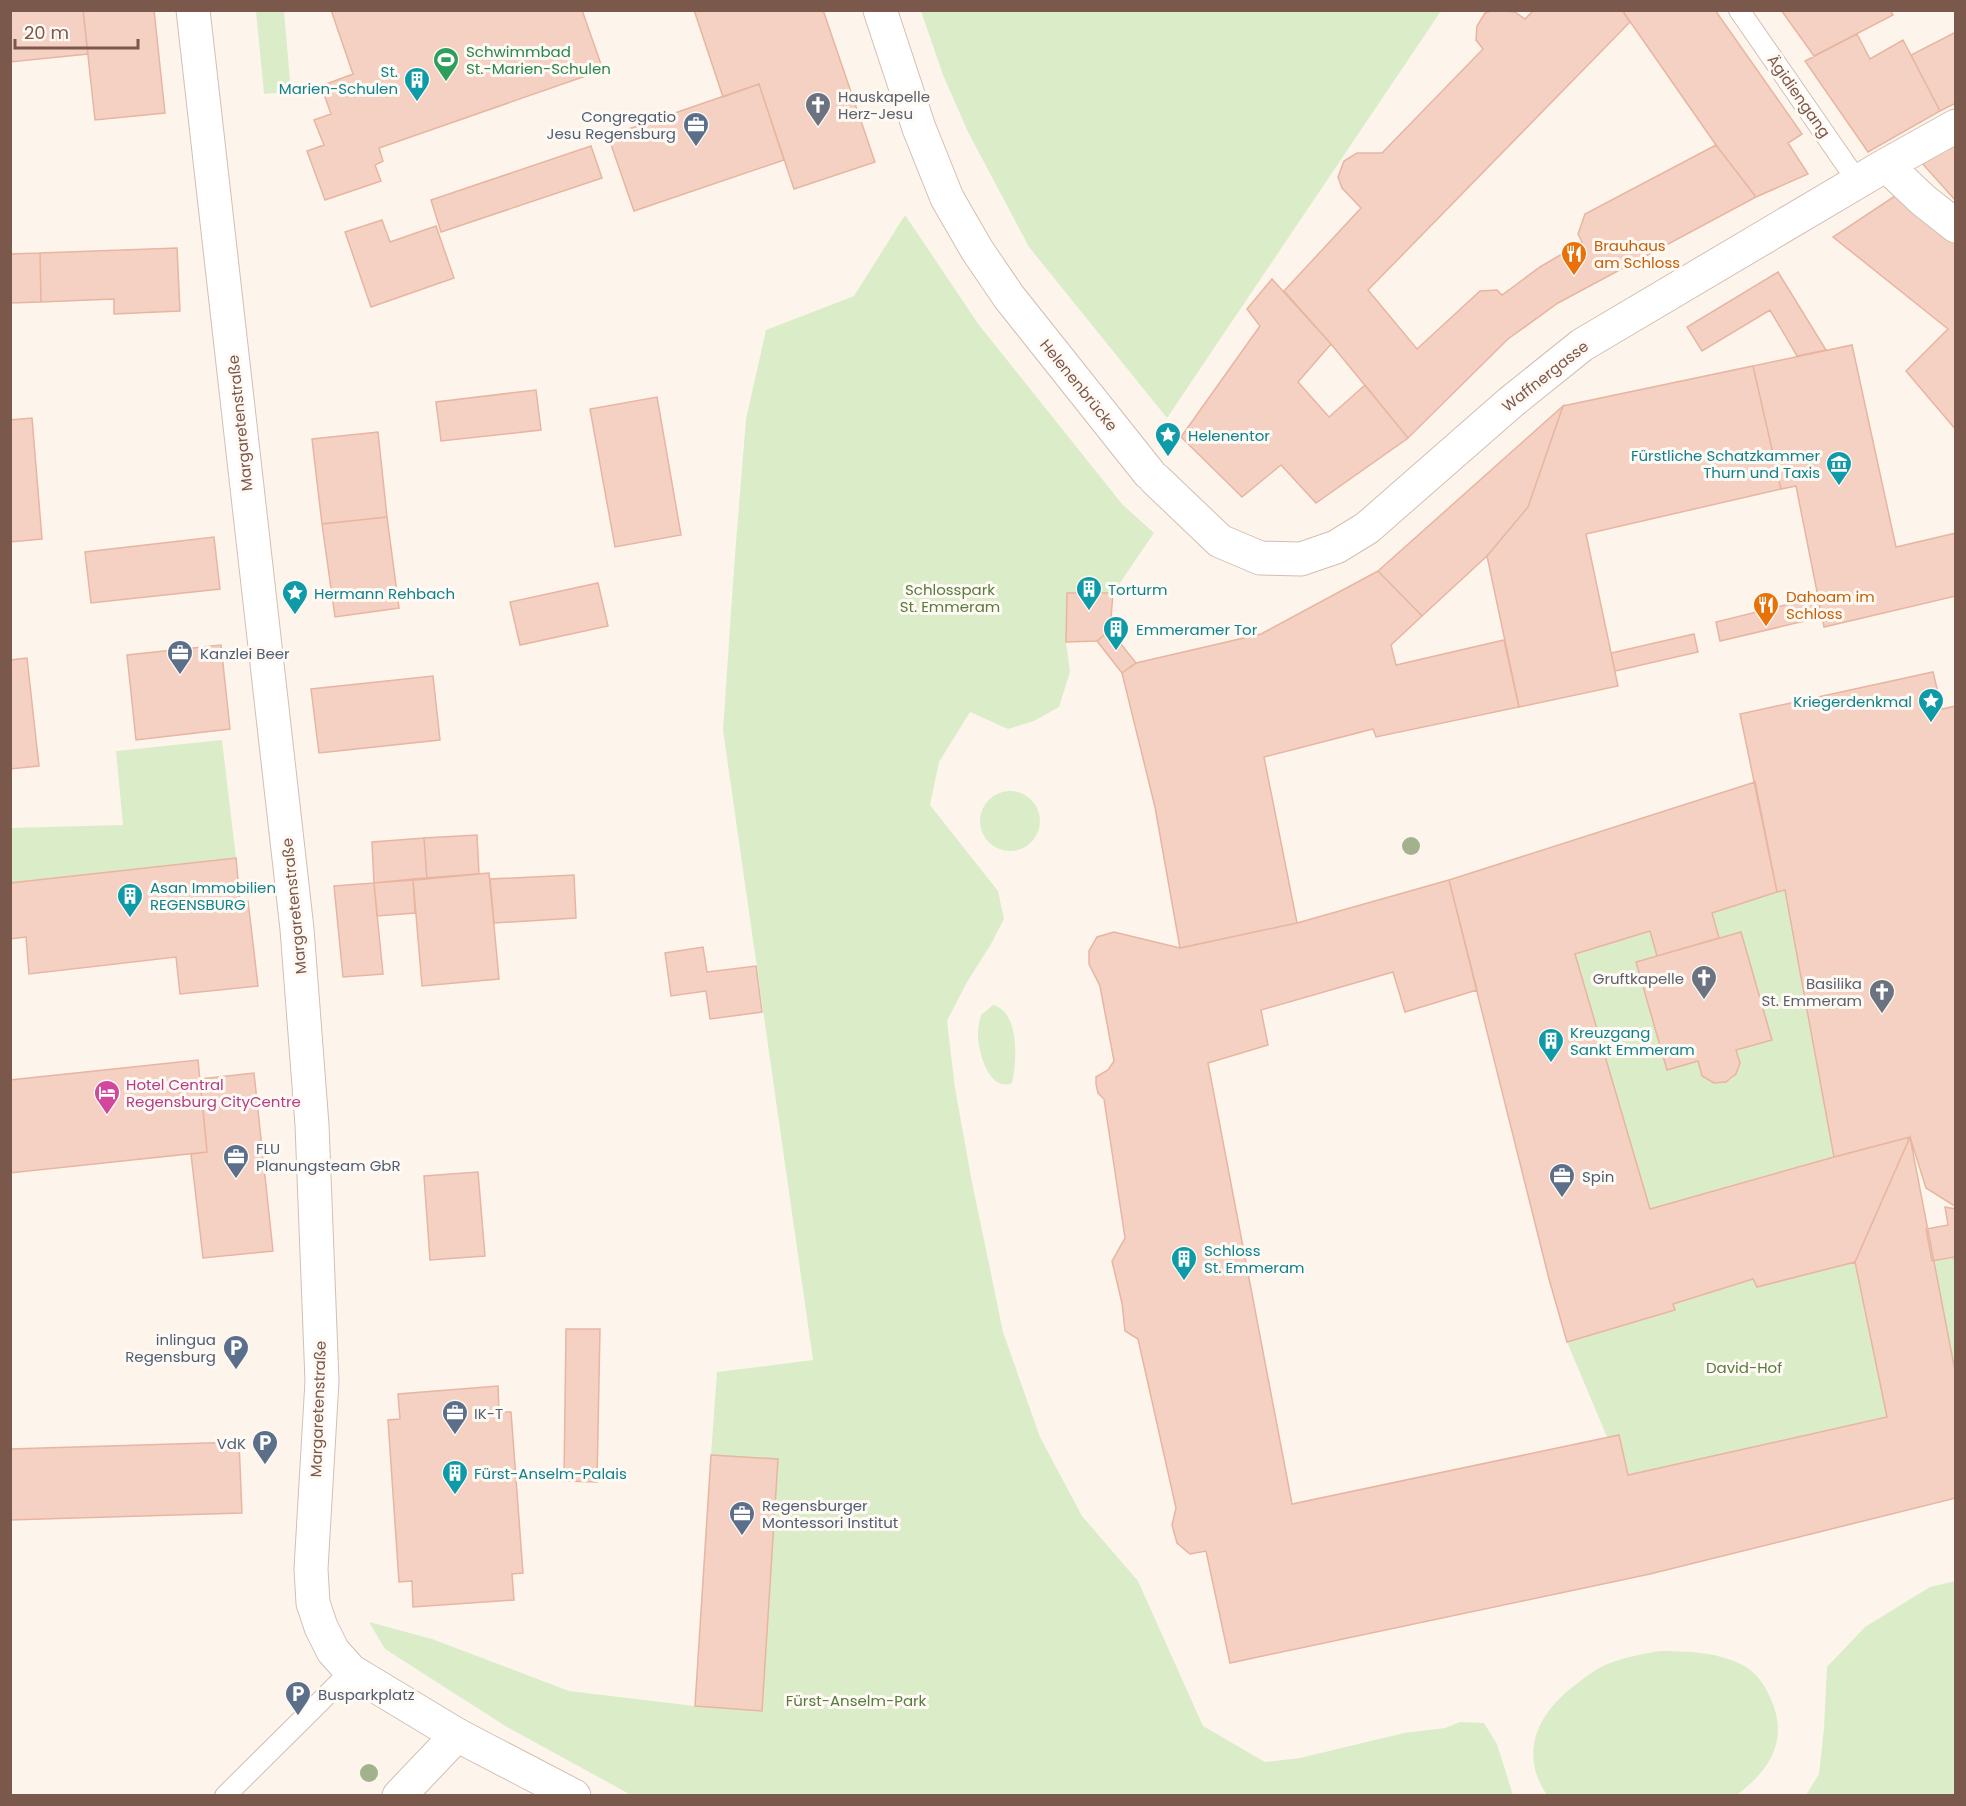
<svg xmlns="http://www.w3.org/2000/svg" width="1966" height="1806" font-family="Poppins,sans-serif">
<style>
.green{fill:#dbedc8}
.building{fill:#f4d1c2;stroke:#e8b5a1;stroke-width:1.5}
.lines{fill:none;stroke-linecap:round;stroke-linejoin:round}
.service-casing{stroke:#d4beb2;stroke-width:22}
.minor-casing{stroke:#d4beb2;stroke-width:35}
.tertiary-casing{stroke:#d4beb2;stroke-width:35}
.service{stroke:#fff;stroke-width:20}
.minor{stroke:#fff;stroke-width:33}
.tertiary{stroke:#fff;stroke-width:33}
.tree{fill:#a2b28d}
.labels{text-anchor:middle;dominant-baseline:central;stroke-width:6;stroke-linejoin:round;paint-order:stroke}
.leisure-label{font-size:15px;fill:#27864d;stroke:#fff9f3;text-anchor:start}
.culture-label{font-size:15px;fill:#0d838f;stroke:#fff9f3;text-anchor:start}
.worship-label{font-size:15px;fill:#5b616d;stroke:#fff9f3;text-anchor:end}
.street-label{font-size:15px;fill:#7b584c;stroke:#fff9f3}
.service-label{font-size:15px;fill:#4e5e75;stroke:#fff9f3;text-anchor:start}
.food-label{font-size:15px;fill:#c56008;stroke:#fff9f3;text-anchor:start}
.park-label{font-size:15px;fill:#587b40;stroke:#fff9f3}
.hotel-label{font-size:15px;fill:#b23c85;stroke:#fff9f3;text-anchor:start}
</style>
<rect width="100%" height="100%" fill="#fdf5ec"/>
<path class="green" d="M256 11H284L291 92 264 94Z
M921 11V10L1441 11 1167 418 1029 247 968 132 943 75Z
M905 215 979 325 1122 504 1154 533 1113 593H1067L1066 642 1070 672 1059 707 1034 721 1008 729 970 712 939 762 930 805 998 891 1004 919 991 944 967 982 947 1021 955 1088 971 1177 1003 1332 1040 1437 1082 1516 1138 1581 1203 1726 1265 1762 1300 1758 1404 1733 1445 1728 1460 1722 1484 1723 1497 1744 1513 1795H631L507 1727 385 1649 369 1622 432 1639 569 1691 695 1706 762 1711 778 1460 711 1455 717 1372 813 1360 723 730 734 568 746 419 766 330 854 296Z
M222 740 236 858 11 883 10 828 123 825 116 751Z
M980 821a30 30 0 1 1 60 0a30 30 0 1 1-60 0Z
M1785 890 1834 1157 1650 1209 1575 954 1650 931 1657 956 1636 962 1667 1069 1698 1061 1702 1076C1728 1091 1744 1078 1736 1050L1771 1040 1719 938 1712 913Z
M993 1005C1020 1012 1017 1062 1012 1083 989 1093 978 1051 978 1035 978 1028 979 1022 981 1015Z
M1954 1257 1956 1267 1955 1376 1932 1261Z
M1855 1262 1887 1417 1628 1475 1619 1435 1607 1437 1567 1342 1674 1311 1673 1304 1753 1279 1757 1287Z
M1955 1581V1795H1806L1819 1774 1824 1728 1827 1667 1865 1627 1930 1587Z
M1659 1651C1687 1651 1721 1652 1746 1667 1757 1674 1764 1684 1769 1695 1790 1738 1772 1768 1737 1795H1547C1517 1751 1540 1710 1579 1682 1588 1675 1599 1667 1610 1663 1626 1657 1643 1654 1659 1651Z"/>
<path class="building" d="M10 10H83L88 54 10 62Z
M83 10H154L165 113 95 120Z
M331 10H582L603 70 379 148 383 161 375 165 381 181 325 200 307 151 324 145 314 120 331 114 321 86 353 74Z
M694 10H823L875 162 794 189 759 84 723 97Z
M1494 10 1515 12 1525 19 1534 10H1622L1630 22 1368 290 1417 349 1480 291 1497 290 1502 295 1540 267 1582 242 1578 234 1585 214 1716 145 1756 197 1558 303 1508 339 1408 438 1331 344 1284 291 1361 208 1342 188 1338 177 1344 161 1357 153H1382L1483 49 1476 40 1477 26 1485 13Z
M1622 10H1715L1802 134 1788 143 1808 174 1756 197 1716 145Z
M1781 10H1890L1893 15 1814 56Z
M1956 32V103L1940 111 1911 55Z
M1857 34 1870 59 1903 40 1940 111 1868 152 1805 61Z
M759 84 784 160 634 211 608 136Z
M1956 139V201L1920 161Z
M591 146 602 178 441 232 431 200Z
M1895 196 1956 244V430L1906 371 1948 329 1833 237Z
M382 220 390 242 436 226 454 278 371 307 345 232Z
M177 248 180 311 114 314V299L41 302 40 253Z
M40 253 41 302 10 303V254Z
M1778 272 1826 350 1797 356 1770 310 1702 351 1687 327Z
M1272 279 1331 344 1298 382 1329 417 1365 385 1408 438 1316 503 1281 465 1242 497 1181 437 1260 326 1247 309Z
M1852 345 1896 547 1956 533V596L1824 627 1796 486 1781 489 1753 366Z
M1753 366 1781 489 1586 534 1618 686 1519 707 1487 556 1528 507 1563 406Z
M536 390 541 430 441 441 436 402Z
M657 397 681 535 615 547 590 409Z
M1563 406 1528 507 1487 556 1422 616 1378 571Z
M32 418 42 539 10 542V420Z
M378 432 387 517 322 524 312 439Z
M387 517 399 608 335 617 322 524Z
M214 537 220 589 91 603 85 552Z
M1378 571 1422 616 1391 645 1396 665 1504 640 1519 707 1376 737 1373 729 1264 757 1297 923 1180 948 1155 807 1122 673 1136 663 1261 634Z
M598 583 608 626 520 645 510 602Z
M1067 593H1113L1110 630 1097 641 1066 642Z
M1818 597 1822 617 1720 641 1716 622Z
M1110 630 1136 663 1122 673 1097 641Z
M1694 634 1698 652 1615 671 1611 653Z
M221 645 230 729 136 740 127 655Z
M27 658 39 766 10 769V660Z
M1933 672 1942 709 1956 706V1207L1926 1188 1910 1137 1834 1157 1785 890 1777 892 1740 714Z
M433 676 440 740 319 753 311 689Z
M1755 782 1777 892 1712 913 1719 938 1657 956 1650 931 1575 954 1650 1209 1834 1157 1910 1137 1855 1262 1757 1287 1753 1279 1673 1304 1675 1310 1567 1342 1549 1279 1449 880Z
M477 835 479 874 427 879 424 838Z
M424 838 427 879 374 883 372 842Z
M236 858 240 902 248 901 258 986 180 994 176 957 29 974 26 937 10 939V883Z
M489 873 499 979 422 986 413 879Z
M574 875 576 918 494 923 490 879Z
M413 879 415 913 377 916 374 883Z
M1449 880 1477 990 1405 1012 1393 972 1261 1010 1268 1045 1208 1063 1292 1504 1619 1435 1628 1475 1887 1417 1855 1262 1910 1137 1956 1376V1498L1650 1574 1230 1663 1206 1551 1190 1554 1177 1543 1172 1525 1176 1508 1138 1339 1125 1331 1122 1303 1112 1261 1125 1238 1104 1099 1098 1093 1096 1084V1077L1108 1070 1114 1061 1100 986 1089 964V951L1097 937 1114 932 1180 948 1297 923Z
M374 883 383 974 343 977 334 886Z
M1741 932 1772 1040 1736 1050 1740 1063 1736 1074 1726 1082 1714 1083 1702 1076 1698 1061 1667 1070 1636 962Z
M703 947 707 972 756 966 762 1012 710 1019 706 991 671 996 665 953Z
M198 1060 207 1152 10 1173V1080Z
M254 1073 273 1251 203 1258 191 1154 207 1152 200 1079Z
M478 1172 485 1256 430 1260 424 1176Z
M1945 1207 1956 1209V1267L1954 1257 1932 1261 1926 1229 1948 1225Z
M566 1329H600L597 1482 564 1481Z
M498 1386 499 1412H511L523 1573 512 1574 514 1600 413 1607 412 1581 399 1582 388 1420 400 1419 398 1394Z
M239 1442 242 1513 10 1520V1449Z
M711 1455 778 1459 762 1711 695 1706Z"/>
<g class="lines">
<defs>
<path id="service" d="M1739 10 1858 182
M225 1796 351 1671"/>
<path id="minor" d="M880 10 919 128 947 198 977 250 1009 297 1149 473
M1886 165 1923 200 1956 226
M1155 479 1220 541 1260 558 1301 559 1336 547 1367 528 1511 402 1582 345 1886 165 1956 126
M399 1796 457 1735 574 1796"/>
<path id="tertiary" d="M193 10 297 929 312 1125 322 1381 311 1569 313 1603 321 1627 333 1651 351 1671 457 1735"/>
</defs>
<use href="#service" class="service-casing"/>
<use href="#minor" class="minor-casing"/>
<use href="#tertiary" class="tertiary-casing"/>
<use href="#service" class="service"/>
<use href="#minor" class="minor"/>
<use href="#tertiary" class="tertiary"/>
</g>
<g class="tree">
<circle cx="1411" cy="846" r="9"/>
<circle cx="369" cy="1773" r="9"/>
</g>
<defs>
<symbol id="stadium-pin" viewBox="-11 -11 22 30"><path d="M0 17L-7.5 6A9.5 9.5 0 1 1 7.5 6Z" fill="#2e9e5b" stroke="#fff9f3"/><path d="M0-5a6.5 5 0 1 0 0 10a6.5 5 0 1 0 0-10ZM-3.5-1.8h7v3.6h-7Z" fill="#fff"/></symbol>
<symbol id="building-pin" viewBox="-11 -11 22 30"><path d="M0 17L-7.5 6A9.5 9.5 0 1 1 7.5 6Z" fill="#0f9aa8" stroke="#fff9f3"/><path d="M-4-6H4V6H1V3H-1V6H-4ZM-2.5-4.3h1.7v1.8h-1.7ZM.8-4.3h1.7v1.8H.8ZM-2.5-1h1.7V.8h-1.7ZM.8-1h1.7V.8H.8Z" fill="#fff"/></symbol>
<symbol id="church-pin" viewBox="-11 -11 22 30"><path d="M0 17L-7.5 6A9.5 9.5 0 1 1 7.5 6Z" fill="#6b7280" stroke="#fff9f3"/><path d="M-1.2-6h2.4v3.5h3.3v2.4h-3.3V6h-2.4V-.1h-3.3v-2.4h3.3Z" fill="#fff"/></symbol>
<symbol id="office-pin" viewBox="-11 -11 22 30"><path d="M0 17L-7.5 6A9.5 9.5 0 1 1 7.5 6Z" fill="#5c6f8a" stroke="#fff9f3"/><path d="M-6-3h4V-5.5h4V-3h4V5H-6ZM-1-4.5V-3h2v-1.5ZM-6 0V1H6V0Z" fill="#fff"/></symbol>
<symbol id="restaurant-pin" viewBox="-11 -11 22 30"><path d="M0 17L-7.5 6A9.5 9.5 0 1 1 7.5 6Z" fill="#e8710a" stroke="#fff9f3"/><path d="M-5-6h1v4h1v-4h1v4h1v-4h1v5L-1.5 .5V6h-2V.5L-5-1ZM5-6V6H3V1.5H1.5Q1.5-4 5-6Z" fill="#fff"/></symbol>
<symbol id="sight-pin" viewBox="-11 -11 22 30"><path d="M0 17L-7.5 6A9.5 9.5 0 1 1 7.5 6Z" fill="#0f9aa8" stroke="#fff9f3"/><path d="M0-6L1.8-2.2L6-1.7L2.9 1.2L3.7 5.4L0 3.3L-3.7 5.4L-2.9 1.2L-6-1.7L-1.8-2.2Z" fill="#fff"/></symbol>
<symbol id="museum-pin" viewBox="-11 -11 22 30"><path d="M0 17L-7.5 6A9.5 9.5 0 1 1 7.5 6Z" fill="#0f9aa8" stroke="#fff9f3"/><path d="M0-6L6-3V-2H-6V-3ZM-5-1h2V3h-2ZM-1-1h2V3h-2ZM3-1h2V3H3ZM-6 4H6V6H-6Z" fill="#fff"/></symbol>
<symbol id="hotel-pin" viewBox="-11 -11 22 30"><path d="M0 17L-7.5 6A9.5 9.5 0 1 1 7.5 6Z" fill="#d1479c" stroke="#fff9f3"/><path d="M-6-4.5h1.5V1H6V5H4.5V3h-9V5H-6ZM-4 0a1.8 1.8 0 1 1 3.6 0ZM.5 0V-2.5h3Q6-2.5 6 0Z" fill="#fff"/></symbol>
<symbol id="parking-pin" viewBox="-11 -11 22 30"><path d="M0 17L-7.5 6A9.5 9.5 0 1 1 7.5 6Z" fill="#5c6f8a" stroke="#fff9f3"/><path d="M-3.5-5.5H1a3.5 3.5 0 0 1 0 7H-1V5.5H-3.5ZM-1-3.4V-.6H.8a1.4 1.4 0 0 0 0-2.8Z" fill="#fff"/></symbol>
</defs>
<g fill-rule="evenodd">
<use href="#stadium-pin" x="431" y="45" width="30" height="40"/>
<use href="#building-pin" x="402" y="65" width="30" height="40"/>
<use href="#church-pin" x="803" y="90" width="30" height="40"/>
<use href="#office-pin" x="681" y="110" width="30" height="40"/>
<use href="#restaurant-pin" x="1559" y="239" width="30" height="40"/>
<use href="#sight-pin" x="1153" y="420" width="30" height="40"/>
<use href="#museum-pin" x="1824" y="449" width="30" height="40"/>
<use href="#building-pin" x="1074" y="574" width="30" height="40"/>
<use href="#sight-pin" x="280" y="578" width="30" height="40"/>
<use href="#restaurant-pin" x="1751" y="590" width="30" height="40"/>
<use href="#building-pin" x="1101" y="614" width="30" height="40"/>
<use href="#office-pin" x="165" y="638" width="30" height="40"/>
<use href="#sight-pin" x="1916" y="686" width="30" height="40"/>
<use href="#building-pin" x="115" y="881" width="30" height="40"/>
<use href="#church-pin" x="1689" y="963" width="30" height="40"/>
<use href="#church-pin" x="1867" y="977" width="30" height="40"/>
<use href="#building-pin" x="1536" y="1026" width="30" height="40"/>
<use href="#hotel-pin" x="92" y="1078" width="30" height="40"/>
<use href="#office-pin" x="221" y="1142" width="30" height="40"/>
<use href="#office-pin" x="1547" y="1161" width="30" height="40"/>
<use href="#building-pin" x="1169" y="1244" width="30" height="40"/>
<use href="#parking-pin" x="221" y="1333" width="30" height="40"/>
<use href="#office-pin" x="440" y="1398" width="30" height="40"/>
<use href="#parking-pin" x="250" y="1428" width="30" height="40"/>
<use href="#building-pin" x="440" y="1458" width="30" height="40"/>
<use href="#office-pin" x="727" y="1499" width="30" height="40"/>
<use href="#parking-pin" x="283" y="1679" width="30" height="40"/>
</g>
<g class="labels">
<g class="leisure-label">
<text x="466" y="51">Schwimmbad<tspan x="466" dy="17">St.-Marien-Schulen</tspan></text>
</g>
<g class="culture-label">
<text x="398" y="71" text-anchor="end">St.<tspan x="398" dy="17">Marien-Schulen</tspan></text>
<text x="1188" y="435">Helenentor</text>
<text x="1820" y="455" text-anchor="end">Fürstliche Schatzkammer<tspan x="1820" dy="17">Thurn und Taxis</tspan></text>
<text x="1108" y="589">Torturm</text>
<text x="314" y="593">Hermann Rehbach</text>
<text x="1136" y="629">Emmeramer Tor</text>
<text x="1912" y="701" text-anchor="end">Kriegerdenkmal</text>
<text x="150" y="887">Asan Immobilien<tspan x="150" dy="17">REGENSBURG</tspan></text>
<text x="1570" y="1032">Kreuzgang<tspan x="1570" dy="17">Sankt Emmeram</tspan></text>
<text x="1204" y="1250">Schloss<tspan x="1204" dy="17">St. Emmeram</tspan></text>
<text x="474" y="1473">Fürst-Anselm-Palais</text>
</g>
<g class="worship-label">
<text x="838" y="96" text-anchor="start">Hauskapelle<tspan x="838" dy="17">Herz-Jesu</tspan></text>
<text x="1684" y="978">Gruftkapelle</text>
<text x="1862" y="983">Basilika<tspan x="1862" dy="17">St. Emmeram</tspan></text>
</g>
<g class="street-label">
<text transform="translate(1799 96) rotate(55)">Ägidiengang</text>
<text transform="translate(1545 376) rotate(-38)">Waffnergasse</text>
<text transform="translate(1079 385) rotate(51)">Helenenbrücke</text>
<text transform="translate(240 423) rotate(-96)">Margaretenstraße</text>
<text transform="translate(294 906) rotate(-96)">Margaretenstraße</text>
<text transform="translate(318 1409) rotate(-88)">Margaretenstraße</text>
</g>
<g class="service-label">
<text x="676" y="116" text-anchor="end">Congregatio<tspan x="676" dy="17">Jesu Regensburg</tspan></text>
<text x="200" y="653">Kanzlei Beer</text>
<text x="256" y="1148">FLU<tspan x="256" dy="17">Planungsteam GbR</tspan></text>
<text x="1582" y="1176">Spin</text>
<text x="216" y="1339" text-anchor="end">inlingua<tspan x="216" dy="17">Regensburg</tspan></text>
<text x="474" y="1413">IK-T</text>
<text x="246" y="1443" text-anchor="end">VdK</text>
<text x="762" y="1505">Regensburger<tspan x="762" dy="17">Montessori Institut</tspan></text>
<text x="318" y="1694">Busparkplatz</text>
</g>
<g class="food-label">
<text x="1594" y="245">Brauhaus<tspan x="1594" dy="17">am Schloss</tspan></text>
<text x="1786" y="596">Dahoam im<tspan x="1786" dy="17">Schloss</tspan></text>
</g>
<g class="park-label">
<text x="950" y="589">Schlosspark<tspan x="950" dy="17">St. Emmeram</tspan></text>
<text x="1744" y="1367">David-Hof</text>
<text x="856" y="1700">Fürst-Anselm-Park</text>
</g>
<g class="hotel-label">
<text x="126" y="1084">Hotel Central<tspan x="126" dy="17">Regensburg CityCentre</tspan></text>
</g>
</g>
<rect width="1966" height="1806" fill="none" stroke="#7b584c" stroke-width="24"/>
<path d="M15 39v9h123v-9" fill="none" stroke="#7b584c" stroke-width="3"/>
<text x="24" y="39" font-size="18" fill="#7b584c" stroke="#fff9f3" stroke-width="4.5" paint-order="stroke">20 m</text>
</svg>
